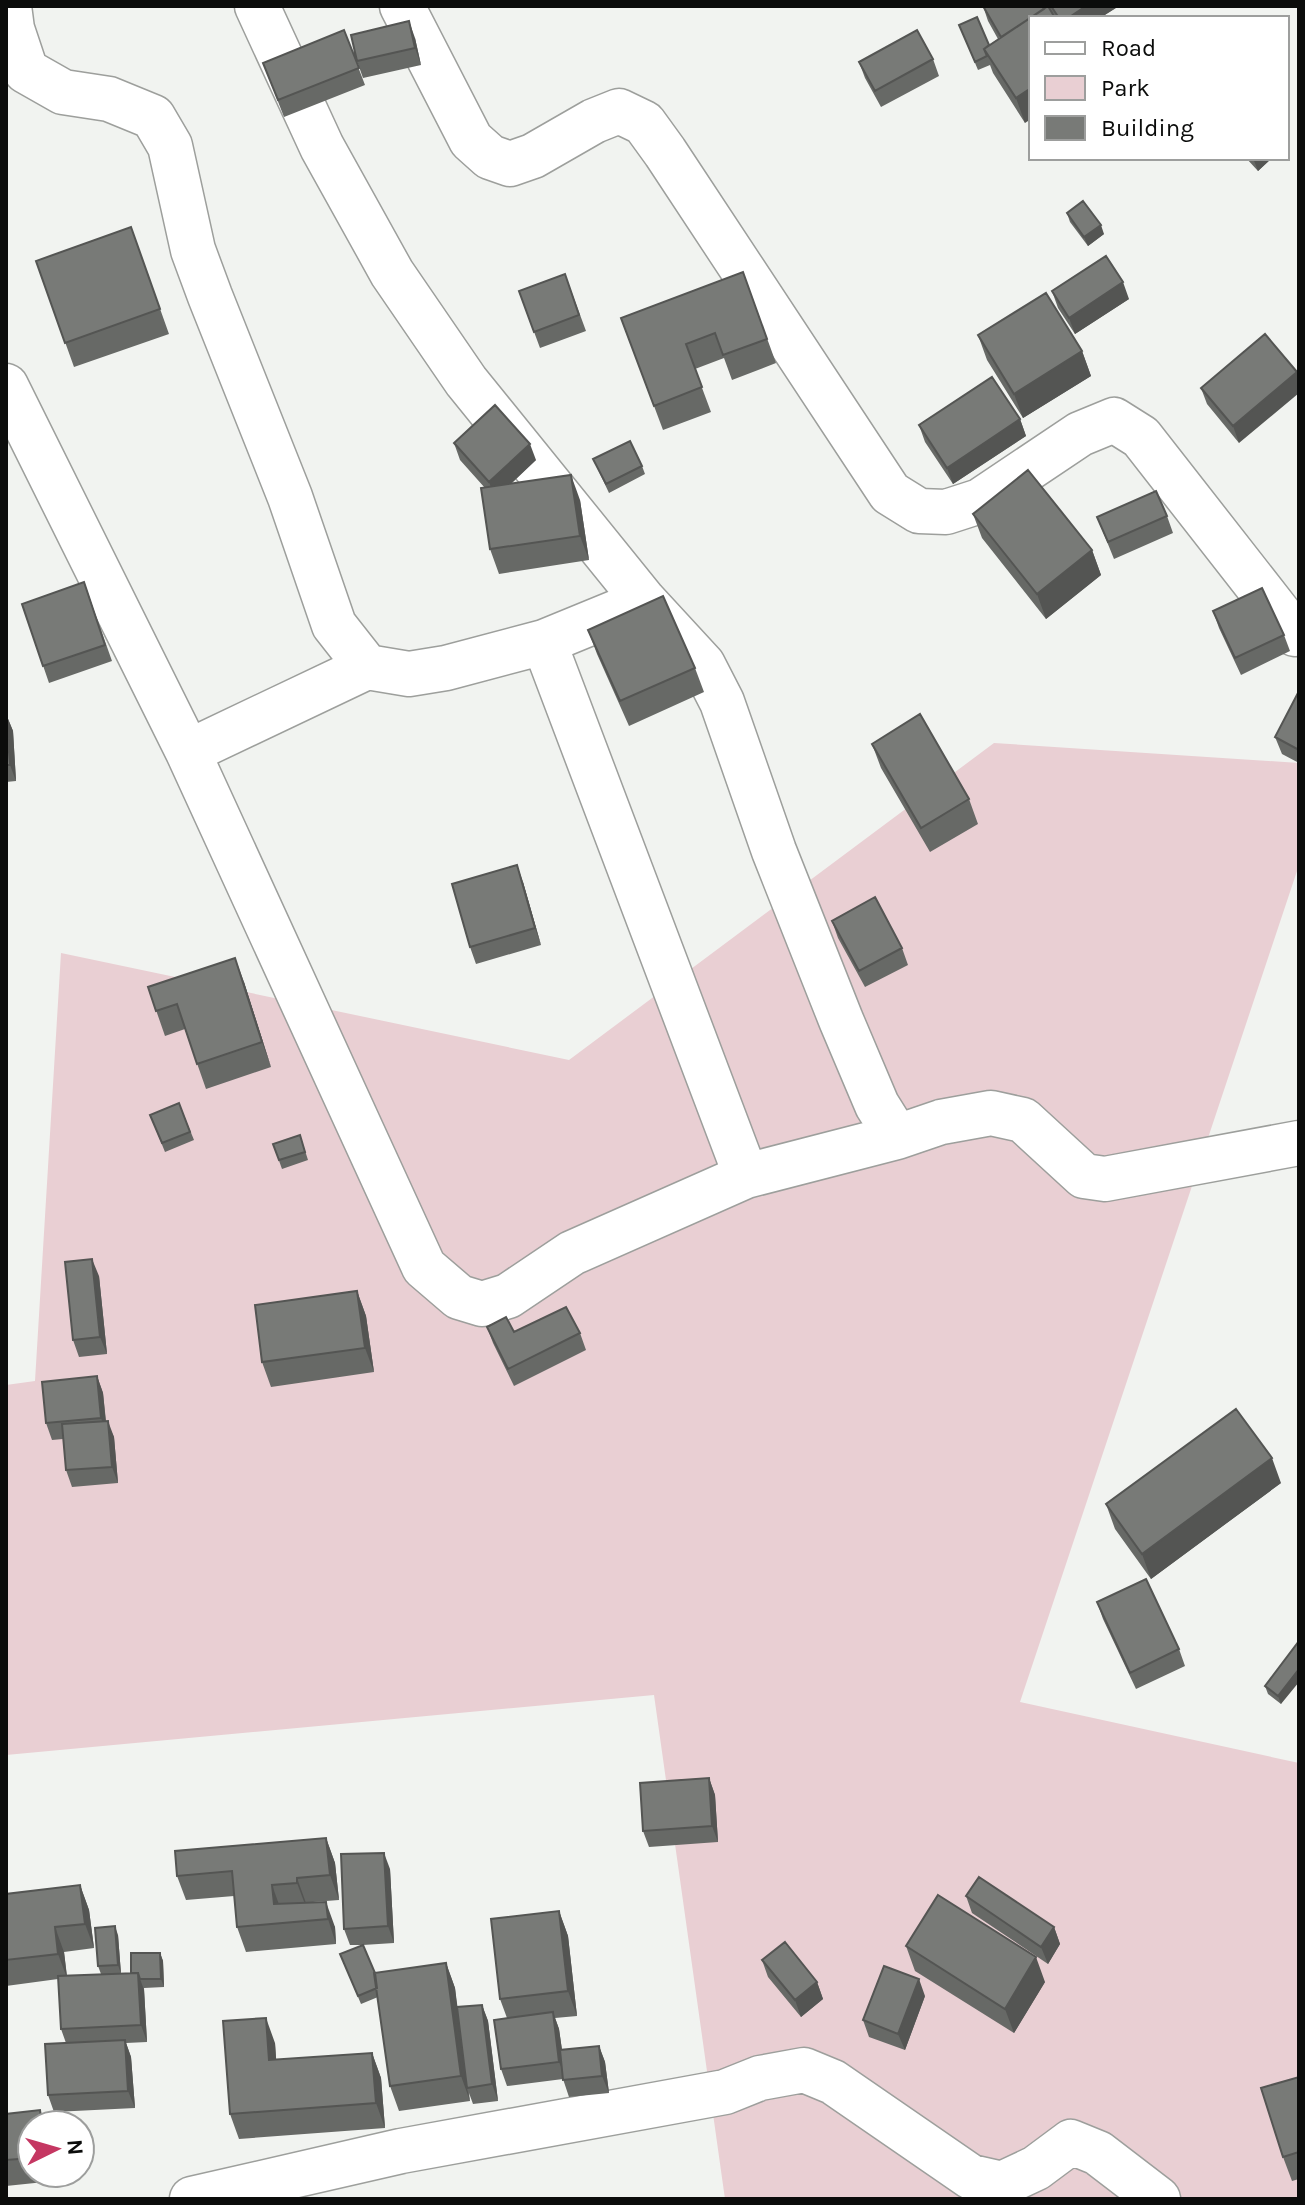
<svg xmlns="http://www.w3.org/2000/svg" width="1305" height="2205" font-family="Karla,sans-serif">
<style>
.green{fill:#e9cfd3}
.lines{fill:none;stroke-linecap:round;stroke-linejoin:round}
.minor-casing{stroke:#9d9f9c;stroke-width:47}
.minor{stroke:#fff;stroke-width:44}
.wall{fill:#676966}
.shaded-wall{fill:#545553}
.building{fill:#787a77;stroke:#545553;stroke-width:2}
</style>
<rect width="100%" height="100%" fill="#f1f3f0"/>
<path class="green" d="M994 743 1299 763V865L1020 1702 1299 1763V2199H725L654 1695 6 1755V1385L35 1381 61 953 569 1060Z"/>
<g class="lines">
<defs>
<path id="minor" d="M9 6 12 29 26 71 63 92 109 99 153 117 170 146 193 250 210 296 290 497 334 625 367 667 409 674 446 668 544 642 644 601
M257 6 322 147 392 273 466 381 644 601 703 665 722 702 774 851 841 1020 877 1105 897 1137 941 1122 991 1113 1023 1120 1084 1176 1105 1179 1299 1143
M402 6 471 140 490 157 510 164 533 156 594 121 619 111 644 123 665 152 890 493 919 511 946 512 980 501 1080 434 1114 420 1141 437 1295 634
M6 386 188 752 424 1267 459 1297 482 1304 508 1296 572 1253 746 1176 897 1137
M544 642 746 1176
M188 752 367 667
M192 2199 401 2151 725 2092 760 2078 804 2070 833 2082 971 2177 1002 2184 1036 2168 1071 2142 1098 2153 1158 2199"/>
</defs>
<use href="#minor" class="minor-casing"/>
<use href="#minor" class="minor"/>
</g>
<path class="wall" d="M983 6 1044 9 1047 7 1046 6H1119L1100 18H1031L1025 123 993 73 990 65 978 70 959 25 989 45 998 39 988 21Z
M344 30 365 85 284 117 263 63Z
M415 38 421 65 363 78 357 61Z
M933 59 939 76 881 107 865 78 859 62Z
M1246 158H1272L1258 171Z
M1067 213 1104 234 1088 246 1070 222Z
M131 227 169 334 74 367 36 261Z
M743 272 776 363 732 380 724 358 695 369 711 412 663 430 621 318Z
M565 274 586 331 540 348 519 291Z
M1052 291 1129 299 1075 334 1058 308Z
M1265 334 1239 443 1207 404 1201 388Z
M978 335 1082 351 1091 376 1023 418 987 360Z
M1020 419 1026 436 953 484 925 442 919 425Z
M454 443 536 460 511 484 580 500 589 560 499 574 490 549 485 488 460 460Z
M593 459 642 466 645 474 609 493Z
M973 514 1092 550 1101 575 1046 619 982 538Z
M1167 516 1173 533 1114 559 1097 517Z
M84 582 112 661 49 683 22 604Z
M1213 611 1284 635 1290 651 1241 675 1219 628Z
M588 630 695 668 704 692 629 726 597 654Z
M1299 691V763L1282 754 1275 737Z
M6 714 13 731 16 781 6 782Z
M872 744 969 799 978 824 930 852 881 768Z
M523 882 541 945 476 964 470 947Z
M832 921 902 948 908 965 865 987 838 938Z
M244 982 271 1067 206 1089 185 1029 165 1036 148 987Z
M179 1103 194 1140 165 1152 150 1115Z
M300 1135 308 1160 282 1169 273 1144Z
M99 1276 107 1354 79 1357 73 1340Z
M357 1291 366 1316 374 1372 271 1387 262 1362Z
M487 1327 514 1332 580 1333 586 1350 514 1386 493 1343Z
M97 1376 103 1393 106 1421 114 1437 118 1483 72 1487 66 1470 63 1439 52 1440 46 1423Z
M1281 1483 1151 1579 1115 1529 1106 1504Z
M1097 1602 1179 1649 1185 1666 1136 1689 1103 1619Z
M1299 1641 1281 1704 1268 1694 1265 1686Z
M709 1778 715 1795 718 1842 649 1847 643 1831Z
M326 1838 335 1863 339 1900 313 1902 335 1927 336 1944 246 1952 237 1927 234 1896 186 1900 177 1876Z
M390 1869 394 1943 363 1945 375 1973 446 1963 455 1988 457 2007 482 2005 488 2021 498 2101 473 2104 469 2093 470 2101 399 2111 390 2086 378 1997 361 2004 340 1954 363 1945H350L344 1929Z
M80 1885 89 1910 94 1948 64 1952 67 1976 101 1974 98 1966 118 1935 121 1974 131 1973 160 1953 163 1961 164 1987 144 1988 147 2042 126 2043 131 2057 135 2108 54 2112 48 2095 66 2043 61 2029 58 1979 6 1986V1894Z
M966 1896 1054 1927 1060 1944 1048 1964 972 1913Z
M559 1911 568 1936 577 2016 555 2018 559 2029 562 2050 599 2046 605 2062 609 2093 569 2097 563 2079 507 2086 501 2069 507 2018 500 1999Z
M906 1946 1045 1982 1014 2033 915 1971Z
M762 1960 817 1982 823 1999 801 2017 768 1977Z
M925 1996 905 2050 869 2037 863 2020Z
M275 2043 276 2060 372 2053 381 2078 385 2128 239 2139 230 2114Z
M1299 2077V2179L1292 2181 1283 2157Z
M40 2110 46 2125H32V2173H53L54 2181 6 2186V2114Z"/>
<path class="shaded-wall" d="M1086 6H1119L1100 18H1068Z
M409 21 415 38 421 65 415 48Z
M1031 88V119L1025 123 1016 98Z
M1253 158H1272L1258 171Z
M1101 225 1104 234 1088 246 1084 237Z
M1123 282 1129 299 1075 334 1069 318Z
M1082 351 1091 376 1023 418 1014 394Z
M1297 372 1299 377V393L1239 443 1233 426Z
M1020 419 1026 436 953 484 947 468Z
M530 444 536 460 495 498 489 482Z
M571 475 580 500 589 560 580 536Z
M1092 550 1101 575 1046 619 1037 594Z
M6 714 13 731 16 781 10 765Z
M517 865 523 882 541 945 535 928Z
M235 958 244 982 271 1067 262 1042Z
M92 1259 99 1276 107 1354 100 1337Z
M357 1291 366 1316 374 1372 365 1348Z
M97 1376 103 1393 107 1435 101 1418Z
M108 1421 114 1437 118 1483 112 1467Z
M1272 1458 1281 1483 1151 1579 1142 1554Z
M1299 1669V1682L1281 1704 1278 1696Z
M709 1778 715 1795 718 1842 712 1826Z
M326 1838 335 1863 339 1900 330 1875Z
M384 1853 390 1869 394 1943 388 1926Z
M297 1878 306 1903V1907L297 1883Z
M80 1885 89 1910 94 1948 85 1924Z
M272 1885 281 1910 274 1904Z
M326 1902 335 1927 336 1944 328 1919Z
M559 1911 568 1936 577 2016 568 1991Z
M115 1926 118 1935 121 1974 118 1965Z
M55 1927 64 1952 67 1978 58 1954Z
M1054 1927 1060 1944 1048 1964 1041 1947Z
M160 1953 163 1961 164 1987 161 1979Z
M1036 1957 1045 1982 1014 2033 1005 2009Z
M446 1963 455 1988 468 2087 467 2088 470 2101 461 2076Z
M138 1973 144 1990 147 2042 141 2025Z
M919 1979 925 1996 905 2050 898 2034Z
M817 1982 823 1999 801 2017 795 2000Z
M482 2005 488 2021 498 2101 492 2084Z
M553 2012 559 2029 566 2078 559 2062Z
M266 2018 275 2043 278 2085 269 2060Z
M125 2040 131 2057 135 2108 128 2091Z
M599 2046 605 2062 609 2093 602 2076Z
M372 2053 381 2078 385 2128 376 2103Z
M40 2110 46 2125H42Z"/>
<path class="building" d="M983 6H1042L1044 9 1001 37Z
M1048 6 1055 18H1031V88L1016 98 984 49Z
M1051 6H1086L1068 18H1059Z
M977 17 989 45 984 49 987 56 975 62 959 25Z
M409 21 415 48 357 61 351 35Z
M344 30 359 68 278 100 263 63Z
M917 30 933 59 875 91 859 62Z
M1083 201 1101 225 1084 237 1067 213Z
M131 227 160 309 65 343 36 261Z
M1106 256 1123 282 1069 318 1052 291Z
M743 272 767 339 723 355 715 333 686 344 702 387 654 406 621 318Z
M565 274 579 315 534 332 519 291Z
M1046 293 1082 351 1014 394 978 335Z
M1265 334 1297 372 1233 426 1201 388Z
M992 377 1020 419 947 468 919 425Z
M495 405 530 444 489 482 454 443Z
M630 441 642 466 606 484 593 459Z
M1028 470 1092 550 1037 594 973 514Z
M571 475 580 536 490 549 481 488Z
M1156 491 1167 516 1108 542 1097 517Z
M84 582 105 645 43 666 22 604Z
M1262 588 1284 635 1235 658 1213 611Z
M663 596 695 668 620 701 588 630Z
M1299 691V750L1275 737Z
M6 714 10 765H6Z
M920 714 969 799 921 828 872 744Z
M517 865 535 928 470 947 452 884Z
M875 897 902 948 859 971 832 921Z
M235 958 262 1042 197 1064 177 1004 156 1011 148 987Z
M179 1103 190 1132 162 1143 150 1115Z
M300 1135 305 1152 279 1160 273 1144Z
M92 1259 100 1337 73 1340 65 1262Z
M357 1291 365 1348 262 1362 255 1305Z
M566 1307 580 1333 508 1369 487 1327 506 1317 514 1332Z
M97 1376 101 1418 46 1423 42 1382Z
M1236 1409 1272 1458 1142 1554 1106 1504Z
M108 1421 112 1467 66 1470 62 1424Z
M1146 1579 1179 1649 1130 1673 1097 1602Z
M1299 1641V1669L1278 1696 1265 1686Z
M709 1778 712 1826 643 1831 640 1783Z
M326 1838 330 1875 297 1878V1883L272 1885 274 1904 326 1902 328 1919 237 1927 232 1871 177 1876 175 1851Z
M384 1853 388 1926 344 1929 341 1854Z
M979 1877 1054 1927 1041 1947 966 1896Z
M80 1885 85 1924 55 1927 58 1954 6 1960V1894Z
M938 1895 1036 1957 1005 2009 906 1946Z
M559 1911 568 1991 500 1999 491 1919Z
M115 1926 118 1965 98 1966 95 1928Z
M785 1942 817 1982 795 2000 762 1960Z
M363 1945 375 1973 377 1988 358 1996 340 1954Z
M131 1953H160L161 1979H140L138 1973H131Z
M446 1963 461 2076 390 2086 374 1973Z
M884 1966 919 1979 898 2034 863 2020Z
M138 1973 141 2025 61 2029 58 1976Z
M482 2005 492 2084 467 2088 457 2007Z
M553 2012 559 2062 501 2069 494 2020Z
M266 2018 269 2060 372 2053 376 2103 230 2114 223 2021Z
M125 2040 128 2091 48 2095 45 2044Z
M599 2046 602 2076 563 2080 560 2050Z
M1299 2077V2152L1283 2157 1261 2088Z
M40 2110 42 2125H32V2158L6 2160V2114Z"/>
<rect width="1305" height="2205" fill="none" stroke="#0b0c0b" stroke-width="16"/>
<rect x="1029" y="16" width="260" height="144" fill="#ffffff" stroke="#9d9e9d" stroke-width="2"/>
<rect x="1045" y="42" width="40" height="12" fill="#ffffff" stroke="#9d9e9d" stroke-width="2"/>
<text x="1101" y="56" font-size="24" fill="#0b0c0b">Road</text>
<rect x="1045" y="76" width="40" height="24" fill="#e9cfd3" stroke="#9d9e9d" stroke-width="2"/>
<text x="1101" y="96" font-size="24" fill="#0b0c0b">Park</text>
<rect x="1045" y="116" width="40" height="24" fill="#787a77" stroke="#9d9e9d" stroke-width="2"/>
<text x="1101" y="136" font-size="24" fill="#0b0c0b">Building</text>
<g transform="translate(56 2149) rotate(85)"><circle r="38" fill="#ffffff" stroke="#9d9e9d" stroke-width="2"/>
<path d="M0-6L14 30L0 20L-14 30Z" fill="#c53762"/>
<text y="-12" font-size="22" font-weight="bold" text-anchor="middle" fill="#0b0c0b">N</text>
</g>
</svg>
